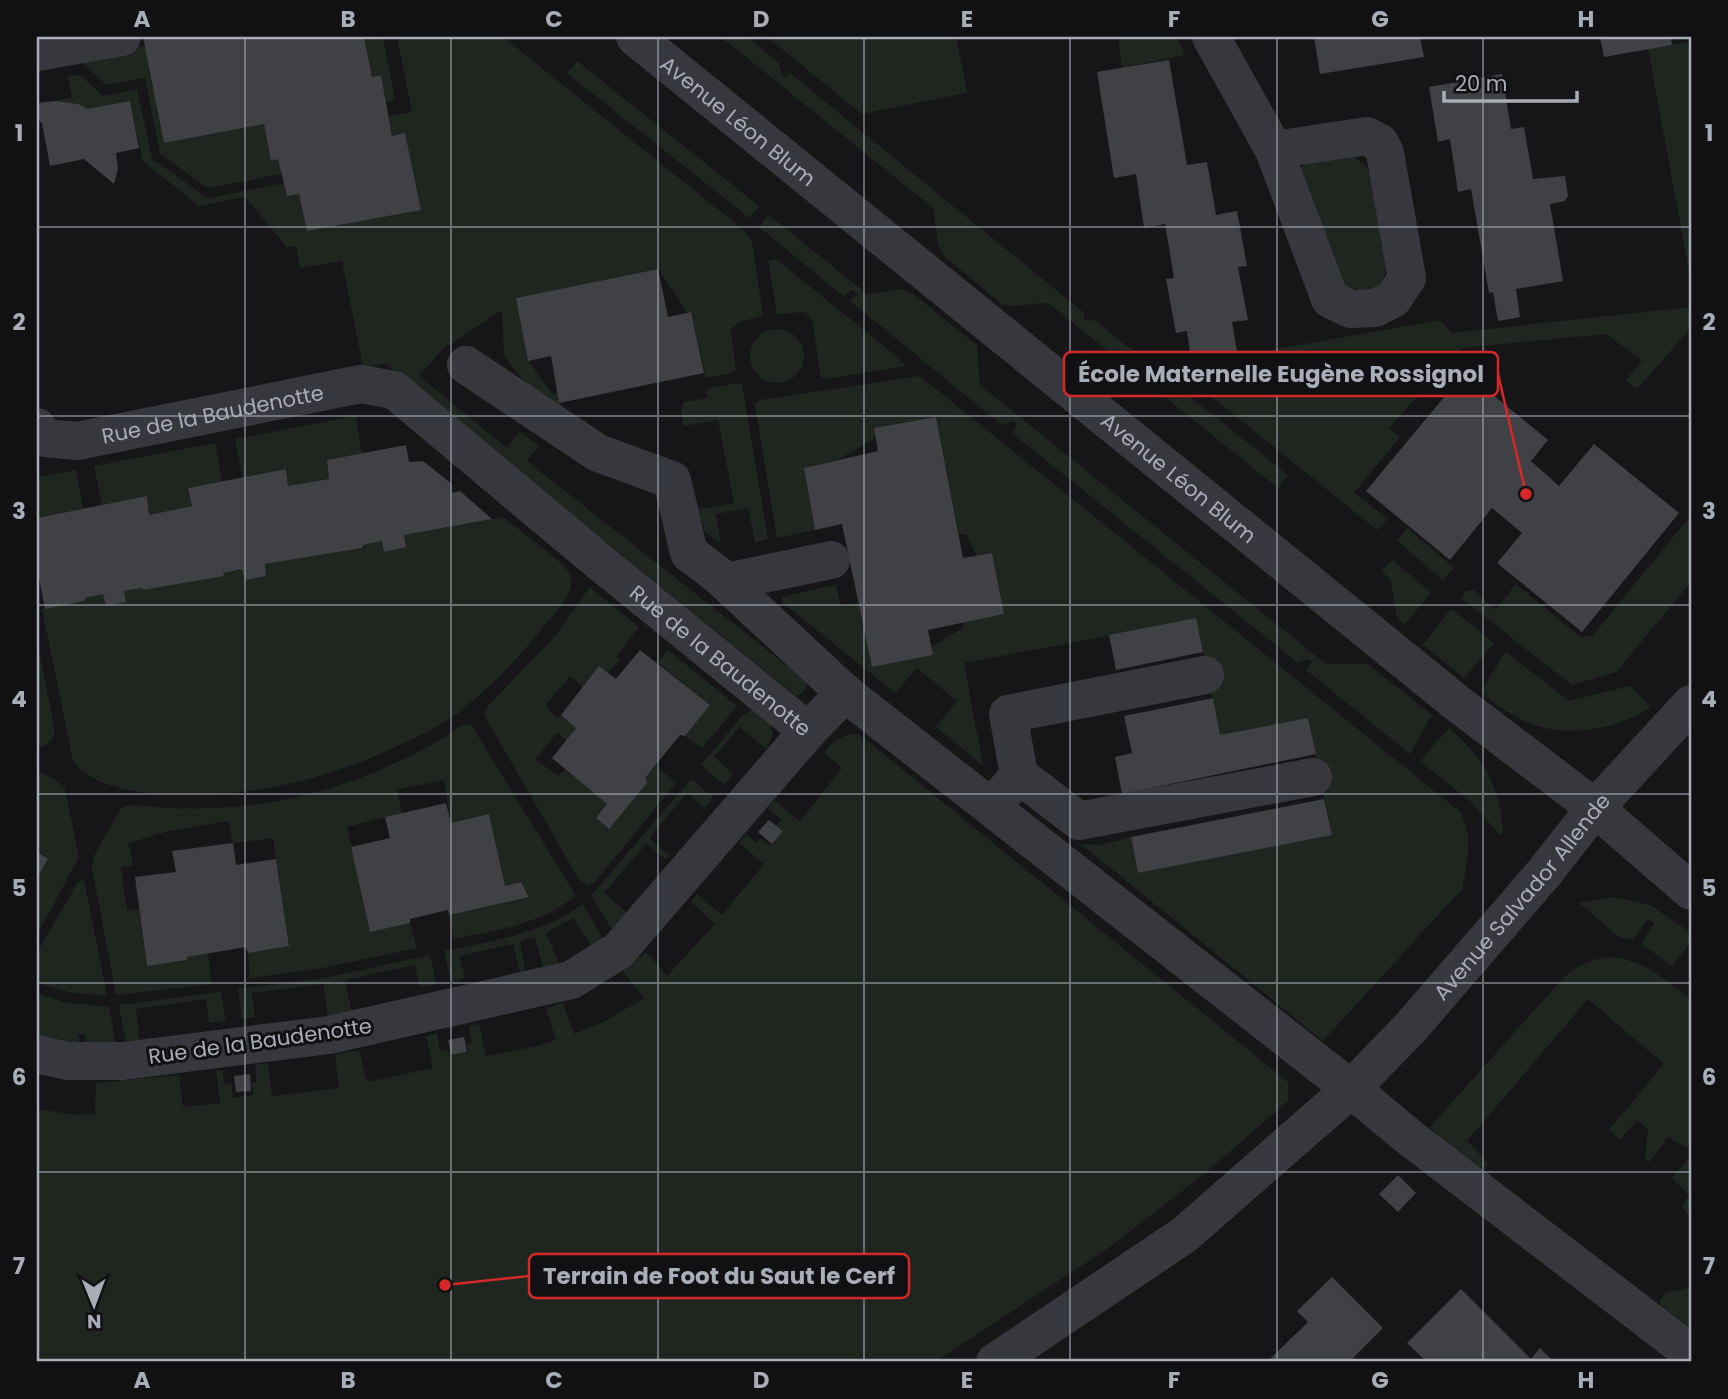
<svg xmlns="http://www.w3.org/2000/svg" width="1728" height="1399" font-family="Poppins,sans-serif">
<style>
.green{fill:#1e261f}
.building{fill:#404145}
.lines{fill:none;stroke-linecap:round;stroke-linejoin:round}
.minor{stroke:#37383d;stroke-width:38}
.grid{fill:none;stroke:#a8adb8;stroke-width:2;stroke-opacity:0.55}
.labels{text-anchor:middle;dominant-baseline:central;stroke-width:6;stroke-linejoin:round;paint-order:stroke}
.street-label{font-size:21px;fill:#a8adb8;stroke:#111113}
.leader{fill:none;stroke:#d62828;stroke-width:2.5}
.callout-dot{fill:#d62828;stroke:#111113;stroke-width:2.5}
.callout{fill:#111113;stroke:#d62828;stroke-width:2.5}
.callout-label{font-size:23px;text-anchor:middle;font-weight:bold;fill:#a8adb8}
.neatline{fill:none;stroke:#a8adb8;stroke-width:2.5}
.grid-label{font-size:23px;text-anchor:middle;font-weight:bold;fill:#a8adb8}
</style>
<rect width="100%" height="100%" fill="#161618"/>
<path class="green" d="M364 37H383L395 100 386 102 381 75 372 77Z
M397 37H503L745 231 752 241 763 316 739 322 731 330 736 370 729 374 706 378 691 312H687L658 269 517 298 528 361 553 394H558L559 403 568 416 553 418 504 356 502 310 443 349 419 376 507 448 520 432 539 446 527 461 804 679 806 681V689L799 695H795L385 364 363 367 342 261 300 268 296 246 287 247 245 197 199 206 143 161 130 101 87 109 78 104 55 101 72 97 68 76 80 75 103 96 137 89 152 159 208 198 284 183 287 196 299 194 308 231 420 210 405 133 392 136 389 116 412 112Z
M721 37H747L779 63 782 74 786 77 790 73 1083 312 1085 320 1089 322 1092 318 1288 475 1278 488 1048 303 1010 306 1000 303 942 254 938 244 933 208Z
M767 37H956L967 93 862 114Z
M1118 37H1176L1185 55 1122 68Z
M1691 42V282L1648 49Z
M145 46 164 143 264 124 272 160 278 159 282 174 208 188 160 154 145 78 106 85 79 60Z
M577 61 759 206 749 218 567 73Z
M1354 157 1367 167 1370 176 1386 266C1385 294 1360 293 1340 283L1299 169 1305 164Z
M769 215 867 294 902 289 912 293 977 345 980 385 1326 664H1368L1432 715 1410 754 1306 670 1312 662 1307 659 1298 663 1012 433 1017 425 1012 421 1002 425 850 301 858 294 852 290 843 296 759 227Z
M776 259 896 356 906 366 825 379 820 376 813 321 805 312 777 314 768 260Z
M1691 307V328L1637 389 1626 380 1642 361 1606 334 1461 348 1389 428 1400 437 1354 493 1388 519 1377 530 1175 367 1440 320 1451 333Z
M750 356a27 27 0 1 1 54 0a27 27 0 1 1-54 0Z
M920 376 1458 810C1475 831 1467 864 1462 889L1323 1041 1081 844 1101 845 1131 837 1138 873 1332 835 1308 718 1220 735 1196 619 964 663 983 766 936 727 957 701 917 668 895 693 782 602V597L785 596 836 585 841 606 859 603 872 667 932 655 931 647 963 628V622L1004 614 992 553 977 556 966 534H959L936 417 874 428 875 438 837 460 804 468 815 530 777 538 755 404 760 400Z
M738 383 742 384 768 539 755 543 748 508 716 514 721 544 705 532 698 509 734 503 718 420 683 426 681 412 684 402 708 398 706 389Z
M356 416 362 454 327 460 329 479 288 486 286 469 243 477 235 439Z
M215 443 222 481 188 488 192 506 149 515 147 496 102 505 94 466Z
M76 470 83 509 37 518V477Z
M1691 515V582L1616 672 1572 685 1461 598 1466 591 1473 590 1496 610 1516 584 1581 637 1593 635Z
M503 517C516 528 567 563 571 576 575 593 554 614 544 626 519 658 490 688 458 713 441 726 421 735 402 744 327 780 249 799 165 794 137 793 90 786 73 761L42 609 83 601 85 598 103 594 107 606 126 602 124 591 223 575V573L242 569 245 580 266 576 265 564 362 548 363 545 382 541 384 552 405 547 404 535Z
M1408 528 1454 568 1443 581 1397 540Z
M1393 560 1431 593 1403 626 1396 613 1391 580 1381 571Z
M590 587 639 627 616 656 620 660 608 673 599 666 583 687 570 676 545 706 557 718 561 715 576 728 566 740 557 733 535 759 558 776 565 769 607 804 597 818 608 829 646 783 645 778 655 765 676 783 595 882 587 886 578 878 484 715 487 707 556 635Z
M1450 610H1453L1494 643 1464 678 1423 645Z
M37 641 55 730C53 742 47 745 37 748Z
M668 650 737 706 702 748 685 736 710 705 658 663Z
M1506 652 1569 701 1630 686 1651 707C1606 735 1552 741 1506 711 1497 706 1489 698 1481 691Z
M754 709C769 723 780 729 766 749L739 727 714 757 733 774 724 785 701 765 743 715Z
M465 724 472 726 576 896C541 924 497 930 454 939L449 915 529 896 521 882 505 886 489 815 451 823 444 780 397 790 402 813 347 827 370 931 410 923 417 948 318 969 250 978 248 953 289 945 273 838 233 843 228 821 169 831 128 843 133 865 121 868 127 910 139 909 147 966 187 960V957L208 953 212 984 116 995 92 868 94 856 121 808C134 801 153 808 168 808 189 809 211 808 232 807 302 802 372 778 433 744 444 738 454 729 465 724Z
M1449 728C1482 757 1502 787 1503 833L1500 835 1470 801 1420 761Z
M857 734 865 739 1288 1082V1101L1203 1175 1107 1249 935 1362H37V1109L76 1115 95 1114 96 1083 179 1075 183 1107 220 1103 216 1071 223 1070 224 1085 231 1084 233 1098 253 1095 252 1083 257 1082 255 1065 268 1063 272 1096 339 1088 335 1055 359 1050 367 1082 433 1068 426 1036 437 1033 440 1051 448 1049 450 1056 468 1052 467 1044 472 1043 469 1026 479 1024 486 1056 537 1046 556 1040 546 1009 563 1003 574 1034 607 1020 644 998 623 971 646 952 667 976 715 924 691 902 697 894 722 915 764 864 739 843 746 834 757 843 761 839 771 846 783 831 777 825 781 819 768 808 774 800 800 821 842 768 824 753C834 741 840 735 857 734Z
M37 771 54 779 65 789 79 857 37 935V879L48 859 37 852Z
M691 779 713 797 705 808 687 793 649 838 670 856 666 860 646 844 604 893 630 915 613 931 591 896Z
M83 879 85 885 107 996 73 993 37 983V952L78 882Z
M1613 897 1650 905 1691 933V942L1672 966 1641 943 1655 923 1648 919 1633 940 1619 937 1579 903Z
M583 904 603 939 592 947 573 918 546 933 559 964 544 970 535 937 520 942 526 974 521 976 513 944 460 956 465 978 451 982 444 951C493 941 541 934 583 904Z
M430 955 436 984 420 987 415 965 345 980 352 1012 328 1017 323 984 252 993 255 1017 242 1019 238 989 325 978Z
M1608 957C1640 958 1666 979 1691 999V1143L1686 1148 1668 1137 1649 1162 1645 1159 1648 1129 1637 1120 1620 1140 1609 1130 1664 1064 1588 999 1467 1141 1487 1162V1167L1481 1168 1445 1141 1430 1127 1565 976C1578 965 1590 960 1608 957Z
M221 992 226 1021 209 1023 206 999 136 1009 140 1043 126 1044 119 1005Z
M37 993 63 1002 109 1007 116 1045H85V1034H78L79 1044 37 1035Z
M1691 1155V1218L1682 1207 1689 1196 1672 1178Z
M1691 1287V1331L1660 1304V1300L1666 1293Z"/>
<path class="building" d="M143 37H364L372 77 381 75 392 136 405 133 421 210 307 231 299 194 287 196 278 159 271 161 264 124 164 143Z
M1314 37H1420L1424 57 1320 74Z
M1600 37H1671L1672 45 1604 57Z
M1169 60 1187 165 1207 162 1216 215 1237 211 1247 266 1238 267 1248 320 1232 322 1238 357 1192 365 1187 331 1176 333 1166 279 1174 278 1165 224 1144 228 1136 174 1114 178 1097 72Z
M1502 74 1511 129 1524 127 1533 179 1565 176 1568 196 1565 201 1550 204 1563 281 1516 289 1520 317 1498 321 1493 292 1489 293 1471 189 1458 192 1450 139 1438 142 1429 87Z
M55 101 78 104 87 109 130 101 139 148 116 153 118 169 114 184 84 159 50 166 42 123 37 119V103Z
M658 269 668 317 691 312 704 373 559 403 551 356 528 361 516 298Z
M1465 372 1548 440 1531 461 1559 486 1594 444 1679 513 1582 632 1497 563 1522 533 1492 508 1450 560 1366 491Z
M936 417 963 558 992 553 1004 614 928 630 933 655 872 667 842 524 815 530 804 468 878 451 874 428Z
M406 445 409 462 423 461 452 484V493L460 491 492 519 404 535 406 547 384 552 382 541 363 545 362 548 265 564 266 576 245 580 242 569 223 573 224 576 143 590 142 588 124 591 126 602 106 606 103 594 85 598 84 601 45 609 37 568V518L147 496 149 515 192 506 188 488 286 469 288 486 329 479 327 460Z
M1196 618 1203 652 1116 670 1109 635Z
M640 650 710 705 685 736 680 735 671 746 645 778 647 783 609 829 596 818 607 804 552 758 576 728 561 715 599 666 616 679Z
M1213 698 1220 735 1308 718 1316 754 1122 794 1115 757 1132 753 1124 716Z
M1324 799 1332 835 1138 873 1131 837Z
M446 803 451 823 489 814 505 886 521 882 529 897 449 915 448 910 410 919V923L370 932 351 847 390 838 385 817Z
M769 820 783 831 772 844 758 832Z
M233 843 236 865 276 859 289 946 248 953 246 947 187 957V960L147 966 135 877 176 872 172 851Z
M37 852 48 859 37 879Z
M464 1037 467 1052 451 1055 448 1040Z
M250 1074 251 1091 236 1092 234 1076Z
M1398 1175 1416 1193 1398 1212 1379 1194Z
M1332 1277 1383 1328 1349 1362H1267L1308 1322 1297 1311Z
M1461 1289 1531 1359 1540 1348 1554 1362H1427L1407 1343Z"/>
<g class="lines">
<g class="minor">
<path id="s1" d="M635 37 1457 703 1595 808 1691 891"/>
<path d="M1211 37 1274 150 1330 299 1351 309 1375 308 1393 299 1407 278 1385 153 1380 143 1367 136 1274 150"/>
<path d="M37 52 122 37"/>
<path d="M466 365 598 453 672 480 689 553 718 575 845 693"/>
<path id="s2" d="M37 427 45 438 77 441 361 384 394 390 596 559 808 731 618 951 571 980 329 1035 123 1061H68L37 1054"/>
<path d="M726 582 831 560"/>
<path d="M808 731 845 693 1351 1089 1409 1137 1691 1353"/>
<path d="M1019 775 1008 714 1205 675"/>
<path d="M992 807 1019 775 1079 821 1313 777"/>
<path id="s3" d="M995 1362 1184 1235 1351 1089 1411 1027 1544 873 1595 808 1691 704"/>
</g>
</g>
<path class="grid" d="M245 37V1362M451 37V1362M658 37V1362M864 37V1362M1070 37V1362M1277 37V1362M1483 37V1362M37 227H1691M37 416H1691M37 605H1691M37 794H1691M37 983H1691M37 1172H1691"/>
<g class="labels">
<g class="street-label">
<text stroke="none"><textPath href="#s1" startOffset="133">Avenue Léon Blum</textPath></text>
<text stroke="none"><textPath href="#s2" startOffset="184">Rue de la Baudenotte</textPath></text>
<text stroke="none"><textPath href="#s1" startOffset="700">Avenue Léon Blum</textPath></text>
<text stroke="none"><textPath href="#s2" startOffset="793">Rue de la Baudenotte</textPath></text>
<text stroke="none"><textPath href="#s3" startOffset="707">Avenue Salvador Allende</textPath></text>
<text transform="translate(260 1041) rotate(-8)">Rue de la Baudenotte</text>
</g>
</g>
<path class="leader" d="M1526 494L1498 374M445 1285L529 1276"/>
<g class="callout-dot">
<circle cx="1526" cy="494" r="7"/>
<circle cx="445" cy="1285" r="7"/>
</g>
<g class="callout">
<rect x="1064" y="352" width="434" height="44" rx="7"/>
<rect x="529" y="1254" width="380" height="44" rx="7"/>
</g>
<g class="callout-label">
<text x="1281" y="382">École Maternelle Eugène Rossignol</text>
<text x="719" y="1284">Terrain de Foot du Saut le Cerf</text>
</g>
<rect width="1728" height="1399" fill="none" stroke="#111113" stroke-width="77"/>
<g transform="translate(94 1305) rotate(179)" stroke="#111113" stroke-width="5" paint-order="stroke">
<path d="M0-5L12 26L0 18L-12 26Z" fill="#a8adb8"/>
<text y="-10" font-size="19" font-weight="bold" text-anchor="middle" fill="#a8adb8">N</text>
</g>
<path d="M1444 91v10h133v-10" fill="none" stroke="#a8adb8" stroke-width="3.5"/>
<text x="1455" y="91" font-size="21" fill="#a8adb8" stroke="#111113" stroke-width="5" paint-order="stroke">20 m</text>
<rect x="38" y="38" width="1652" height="1322" class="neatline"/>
<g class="grid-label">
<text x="142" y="27">A</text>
<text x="348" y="27">B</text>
<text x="554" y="27">C</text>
<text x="761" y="27">D</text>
<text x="967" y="27">E</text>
<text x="1174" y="27">F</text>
<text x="1380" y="27">G</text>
<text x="1586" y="27">H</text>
<text x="19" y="141">1</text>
<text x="1709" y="141">1</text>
<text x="19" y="330">2</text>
<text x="1709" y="330">2</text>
<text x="19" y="519">3</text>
<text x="1709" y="519">3</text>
<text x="19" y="707">4</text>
<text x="1709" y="707">4</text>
<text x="19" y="896">5</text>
<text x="1709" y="896">5</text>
<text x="19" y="1085">6</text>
<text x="1709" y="1085">6</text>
<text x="19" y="1274">7</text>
<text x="1709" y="1274">7</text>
<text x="142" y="1388">A</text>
<text x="348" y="1388">B</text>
<text x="554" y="1388">C</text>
<text x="761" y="1388">D</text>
<text x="967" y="1388">E</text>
<text x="1174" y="1388">F</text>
<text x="1380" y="1388">G</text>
<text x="1586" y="1388">H</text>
</g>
</svg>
